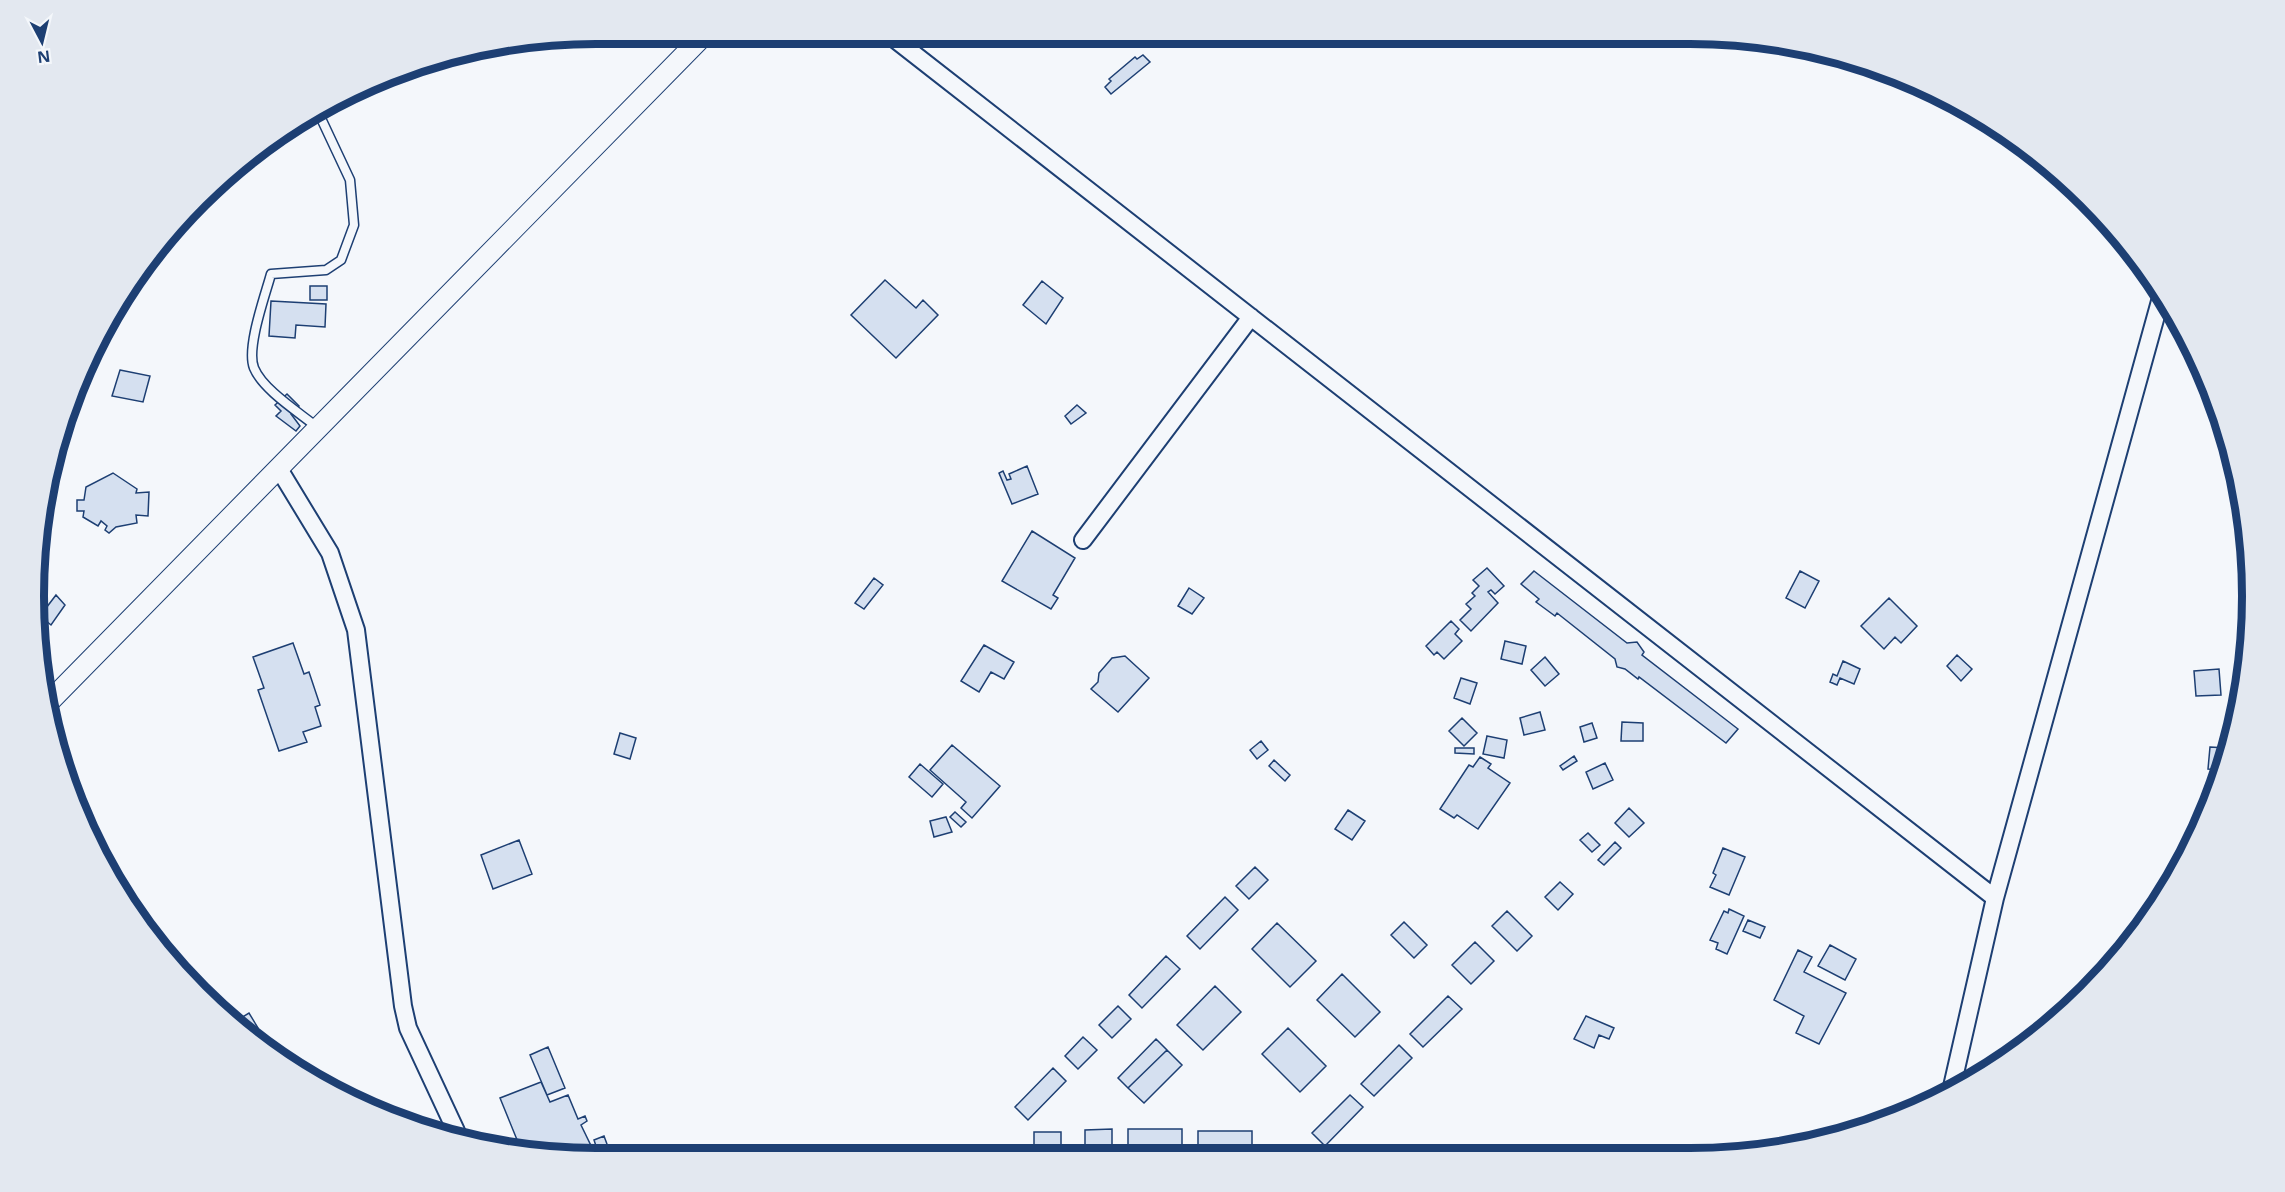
<svg xmlns="http://www.w3.org/2000/svg" width="2285" height="1192" font-family="'Noto Sans',sans-serif">
<style>
.building{fill:#d5e0f0;stroke:#1d3f73;stroke-width:1.5}
.lines{fill:none;stroke-linecap:round;stroke-linejoin:round}
.service-casing{stroke:#1d3f73;stroke-width:11}
.minor-casing{stroke:#1d3f73;stroke-width:20}
.tertiary-casing{stroke:#1d3f73;stroke-width:22}
.service{stroke:#f4f7fb;stroke-width:8}
.minor{stroke:#f4f7fb;stroke-width:16}
.tertiary{stroke:#f4f7fb;stroke-width:20}
.rim{fill:none;stroke:#1d3f73;stroke-width:8}
</style>
<rect width="100%" height="100%" fill="#f4f7fb"/>
<path class="building" d="M1143 55 1150 62 1111 94 1105 87 1111 81 1109 79 1135 57 1137 59Z
M885 280 916 308 923 300 938 315 896 358 851 315Z
M1042 281 1063 298 1046 324 1023 305Z
M310 286H327V300H310Z
M271 301 326 304 325 327 296 325 295 338 269 336Z
M120 370 150 376 143 402 112 396Z
M287 394 299 406 291 414 300 426 296 431 276 416 281 411 275 405Z
M1077 405 1086 413 1071 424 1065 416Z
M1027 466 1038 494 1012 504 999 473 1003 471 1007 480 1011 479 1009 474Z
M113 473 137 489 136 493 149 492 148 516 136 515 137 523 116 527 109 533 105 530 107 526 101 521 98 526 83 517 84 511H77V500H84L86 487Z
M1032 531 1075 558 1053 595 1058 598 1051 609 1002 581Z
M1487 568 1504 586 1495 594 1491 590 1488 592 1498 603 1471 631 1460 620 1471 609 1466 604 1475 596 1472 593 1479 586 1473 580Z
M1534 571 1627 643 1637 642 1644 652 1642 655 1738 729 1726 743 1639 677 1638 679 1625 669 1617 667 1615 659 1557 613 1555 616 1536 602 1539 599 1521 584Z
M1800 571 1819 581 1805 608 1786 598Z
M874 578 883 585 864 609 855 603Z
M1189 588 1204 598 1192 614 1178 606Z
M56 595 65 605 51 625 40 616Z
M1889 598 1917 626 1901 643 1895 637 1884 649 1861 626Z
M1451 621 1459 629 1455 634 1462 641 1444 659 1437 652 1434 655 1426 646Z
M1505 641 1526 646 1522 664 1501 659Z
M293 643 304 674 309 672 320 705 315 707 321 726 303 732 307 742 279 751 258 690 264 688 253 657Z
M984 645 1014 662 1004 679 991 672 979 692 961 681Z
M1957 655 1972 669 1961 681 1947 666Z
M1125 656 1149 678 1118 712 1091 689 1098 682 1099 673 1112 658Z
M1545 657 1559 674 1545 686 1531 670Z
M1843 661 1860 669 1854 684 1840 678 1837 685 1830 682 1833 674 1837 676Z
M2219 669 2221 695 2196 696 2194 671Z
M1461 678 1477 683 1470 704 1454 698Z
M1540 712 1545 730 1524 735 1520 718Z
M1462 718 1477 733 1464 746 1449 731Z
M1622 722 1643 723V741H1621Z
M1592 723 1597 738 1584 742 1580 727Z
M620 733 636 738 630 759 614 754Z
M1487 736 1507 740 1504 758 1483 754Z
M1261 741 1268 750 1257 759 1250 750Z
M952 745 1000 786 972 818 961 808 966 802 930 770Z
M2210 747 2226 748 2222 770 2208 769Z
M1455 748H1474V754L1455 753Z
M1574 756 1577 761 1563 770 1560 766Z
M1480 757 1491 764 1488 768 1510 783 1478 829 1457 815 1454 818 1440 809 1469 765 1473 767Z
M1274 760 1290 775 1285 781 1269 766Z
M1605 763 1613 780 1593 789 1586 772Z
M920 764 943 784 932 797 909 777Z
M1629 808 1644 823 1629 837 1615 823Z
M1348 810 1365 821 1352 840 1335 829Z
M955 812 966 822 961 827 950 817Z
M946 817 952 832 934 837 930 821Z
M1588 833 1600 845 1592 852 1580 840Z
M519 840 532 874 493 889 481 855Z
M1615 842 1621 848 1604 865 1598 860Z
M1723 848 1745 857 1729 895 1710 887 1716 875 1713 873Z
M1255 867 1268 880 1249 899 1236 886Z
M1560 882 1573 894 1558 910 1545 897Z
M1225 897 1238 910 1200 949 1187 936Z
M1729 909 1744 916 1727 954 1716 949 1718 943 1710 940 1724 911 1728 913Z
M1507 911 1532 936 1517 951 1492 926Z
M1748 920 1765 927 1760 938 1743 931Z
M1404 922 1427 945 1414 958 1391 935Z
M1277 923 1316 961 1290 987 1252 949Z
M1475 942 1494 961 1471 984 1452 965Z
M1830 945 1856 959 1845 980 1818 966Z
M1798 950 1812 957 1804 972 1846 993 1819 1044 1796 1033 1804 1016 1774 1000Z
M1166 956 1180 969 1142 1008 1129 995Z
M1342 974 1380 1012 1355 1037 1317 1000Z
M1215 986 1241 1012 1203 1050 1177 1025Z
M1448 996 1462 1009 1423 1047 1410 1034Z
M1118 1006 1131 1019 1112 1038 1099 1025Z
M231 1012 236 1021 249 1013 258 1028 251 1032 226 1014Z
M1586 1016 1614 1028 1609 1039 1599 1035 1594 1048 1574 1039Z
M1288 1028 1326 1066 1300 1092 1262 1054Z
M1083 1037 1097 1050 1078 1069 1065 1056Z
M1156 1039 1167 1050 1128 1088 1118 1078Z
M1399 1045 1412 1058 1374 1096 1361 1084Z
M548 1047 565 1088 547 1095 530 1055Z
M1167 1050 1182 1065 1144 1103 1128 1088Z
M1053 1068 1066 1081 1028 1120 1015 1107Z
M541 1082 550 1102 568 1095 578 1119 585 1116 587 1121 581 1125 597 1158H560L522 1152 500 1098Z
M348 1088 351 1096 355 1104 337 1094Z
M1350 1095 1363 1107 1325 1146 1312 1133Z
M1112 1129V1148H1085V1130Z
M1128 1129H1182V1147H1128Z
M1198 1131H1252V1149L1198 1150Z
M1034 1132H1061V1150L1034 1151Z
M604 1136 611 1155 600 1158 594 1140Z"/>
<g class="lines">
<defs>
<path id="service" d="M318 428C300 413 263 390 254 368 246 348 265 296 271 274L326 270 341 260 354 225 350 180 319 114"/>
<path id="minor" d="M887 33 1995 898
M279 469 330 553 356 630 403 1006 408 1028 456 1131
M1083 540 1251 317
M1951 1091 1995 898 2162 294"/>
<path id="tertiary" d="M50 701 706 33"/>
</defs>
<use href="#service" class="service-casing"/>
<use href="#minor" class="minor-casing"/>
<use href="#tertiary" class="tertiary-casing"/>
<use href="#service" class="service"/>
<use href="#minor" class="minor"/>
<use href="#tertiary" class="tertiary"/>
</g>
<path d="M0 0H2285V1192H0ZM596 44H1690A552 552 0 0 1 2242 596V596A552 552 0 0 1 1690 1148H596A552 552 0 0 1 44 596V596A552 552 0 0 1 596 44Z" fill="#e3e8f0" fill-rule="evenodd"/>
<path class="rim" d="M596 44H1690A552 552 0 0 1 2242 596V596A552 552 0 0 1 1690 1148H596A552 552 0 0 1 44 596V596A552 552 0 0 1 596 44Z"/>
<g transform="translate(42 42) rotate(173)" stroke="#f4f7fb" stroke-width="4.5" paint-order="stroke">
<path d="M0-4.5L10 22L0 15L-10 22Z" fill="#1d3f73"/>
<text y="-9" font-size="16" font-weight="bold" text-anchor="middle" fill="#1d3f73">N</text>
</g>
</svg>
